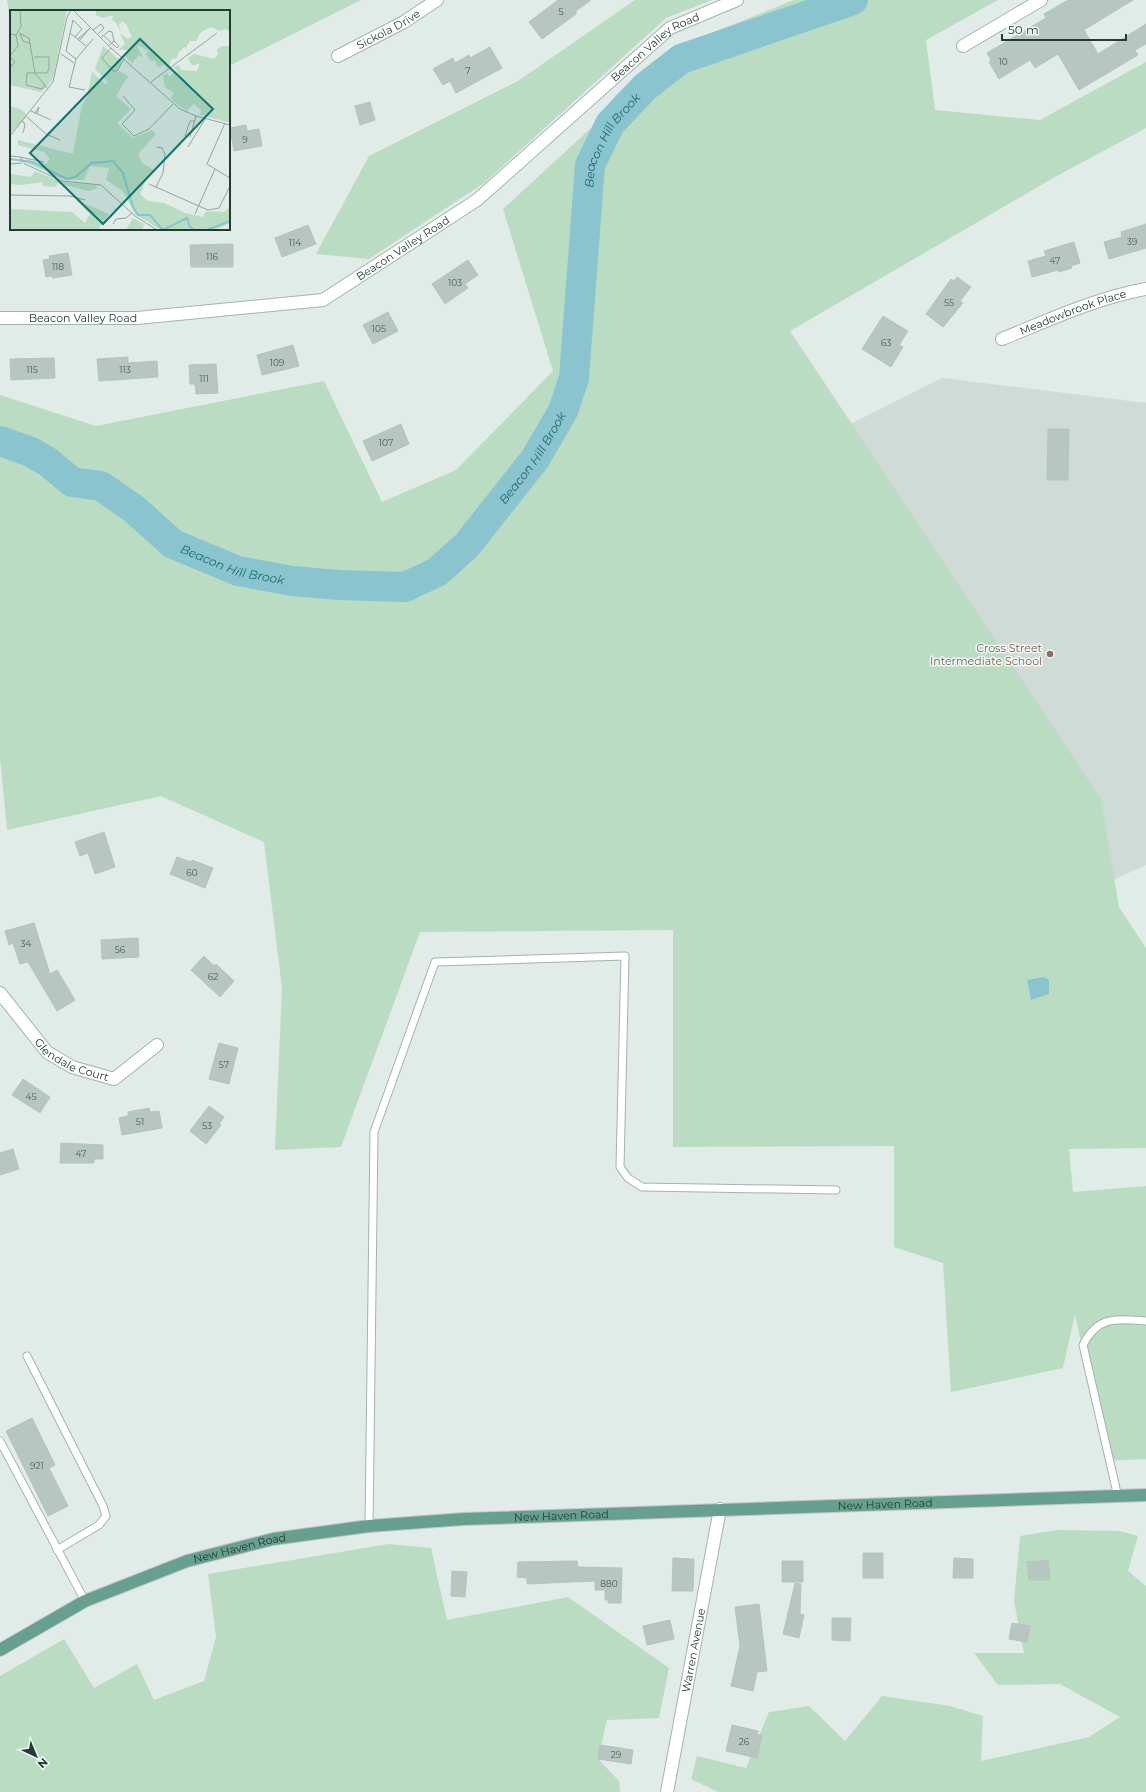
<svg xmlns="http://www.w3.org/2000/svg" width="1146" height="1792" font-family="Montserrat,sans-serif">
<style>
.built{fill:#cfdbd6}
.green{fill:#badcc3}
.water{fill:#8ac5cf}
.lines{fill:none;stroke-linecap:round;stroke-linejoin:round}
.river{stroke:#8ac5cf;stroke-width:30}
.building{fill:#b7c6c0;stroke:#b4c5be}
.lane-casing{stroke:#a4b3ae;stroke-width:9}
.street-casing{stroke:#a4b3ae;stroke-width:14}
.secondary-casing{stroke:#a0b7ae;stroke-width:14}
.primary-casing{stroke:#c1c8c6;stroke-width:14}
.lane{stroke:#fff;stroke-width:7}
.street{stroke:#fff;stroke-width:12}
.secondary{stroke:#fff;stroke-width:12}
.primary{stroke:#67a091;stroke-width:12}
.education-dot{fill:#8d6e63;stroke:#f2f8f5;stroke-width:1.5}
.labels{text-anchor:middle;dominant-baseline:central;stroke-width:3;stroke-linejoin:round;paint-order:stroke}
.number-label{font-size:9px;fill:#475e57}
.street-label{font-size:11px;fill:#223c34;stroke:#f2f8f5}
.education-label{font-size:11px;fill:#785e54;stroke:#f2f8f5;text-anchor:end}
.water-label{font-size:12px;font-style:italic;fill:#1d6876;stroke:#f2f8f5}
.inset-river{fill:none;stroke:#8ac5cf;stroke-width:2}
.inset-road{fill:none;stroke:#95a59f;stroke-width:1}
.view{fill:#0f766e;fill-opacity:0.15;stroke:#0f766e;stroke-width:2}
.inset-edge{fill:none;stroke:#223c34;stroke-width:2}
</style>
<rect width="100%" height="100%" fill="#e1ebe7"/>
<path class="built" d="M942 378 1146 403V865L1109 882 811 444Z"/>
<path class="green" d="M7 0H361L229 66V11H11V26Z
M635 0H712L666 18 484 183 369 259 316 254 369 156 518 81Z
M794 0H998L926 40 935 110 1040 120 1146 62V128L1055 177 790 331 1101 799 1119 907 1146 948V1148L1069 1149 1073 1192 1146 1186V1459L1105 1461 1075 1314 1063 1368 951 1392 943 1263 894 1247V1146L673 1147V930L420 932 341 1147 275 1150 282 988 264 842 161 796 7 830 0 758V395L96 426 324 381 382 502 456 470 553 371 503 209 681 45Z
M1058 1530 1119 1531 1138 1536 1128 1571 1146 1586V1792H718L691 1779 697 1756 746 1768 769 1712 809 1706 845 1741 882 1696 950 1706 983 1716 981 1761 1089 1737 1120 1717 1060 1684 998 1685 974 1653H1024L1014 1601 1020 1536Z
M389 1544 431 1548 447 1620 568 1597 669 1668 659 1718 607 1720 598 1759 619 1781 620 1792H0V1676L64 1639 94 1688 137 1664 154 1700 204 1681 216 1637 208 1574Z"/>
<path class="water" d="M1044 977 1049 980V994L1031 1000 1027 980Z"/>
<g class="lines">
<path class="river" id="s1" d="M0 441 31 452 48 462 72 482 101 486 134 509 173 544 238 571 292 581 339 585 405 587 437 572 467 545 535 459 563 411 574 378 590 165 610 124 645 87 681 59 853 0"/>
</g>
<path class="building" d="M558 0H591L576 11V14L542 39 529 22Z
M1068 0H1133L1084 30 1098 54 1146 24V44L1135 50 1138 55 1079 90 1058 54 1035 68 1030 60 999 79 989 62 991 60 987 53 1046 18 1044 14Z
M490 47 502 68 456 93 450 81 443 85 433 69 453 58 455 63 469 55 470 58Z
M370 102 375 120 360 125 355 106Z
M246 125 247 131 259 129 262 146 234 151 230 128Z
M1146 224V248L1109 259 1104 242 1122 237 1121 232Z
M308 225 316 244 282 257 275 238Z
M1074 242 1080 263 1071 266 1072 268 1059 272 1058 270 1032 277 1028 261 1046 256 1044 251Z
M233 244V267H191L190 245Z
M68 253 72 275 53 278 52 276 46 277 43 260 50 259 49 256Z
M468 260 478 275 465 284 468 288 445 304 432 284Z
M957 277 971 287 960 301 963 303 943 327 926 314 951 279 954 281Z
M388 312 398 331 373 344 363 325Z
M883 316 908 331 899 345 903 347 891 367 862 349Z
M293 345 299 366 262 375 257 355Z
M128 357V363L157 361 158 377 99 381 97 359Z
M54 358 55 378 11 380 10 359Z
M216 364 218 393 196 394 195 384H190L189 365Z
M401 424 409 444 372 461 363 441Z
M1048 429H1069L1068 480H1047Z
M104 832 115 867 95 874 88 853 80 856 75 842Z
M177 857 191 862 192 860 213 868 205 888 170 874Z
M34 923 50 974 57 970 75 1000 57 1011 28 962 20 964 13 943 9 945 5 931Z
M138 938 139 957 102 959 101 940Z
M204 956 214 966 216 964 234 981 220 997 191 970Z
M219 1043 238 1048 229 1084 209 1079Z
M23 1079 50 1097 40 1113 12 1095Z
M209 1106 224 1117 219 1124 221 1125 206 1144 190 1131Z
M149 1108 150 1112 159 1111 162 1128 122 1135 119 1118 128 1116V1112Z
M61 1143 103 1145V1159H94V1163H60Z
M13 1149 19 1169 0 1175V1153Z
M32 1418 55 1465 49 1468 68 1506 48 1516 6 1431Z
M863 1553H883V1578H863Z
M673 1558 694 1559 693 1591H672Z
M954 1558 973 1559V1578H953Z
M1048 1560 1050 1580H1029L1027 1562Z
M577 1561 578 1567 622 1568 621 1603H608V1600H605V1590H595V1581L527 1584V1578L517 1577 518 1562Z
M782 1561H803V1582H782Z
M452 1571 467 1572 465 1597 451 1596Z
M795 1583 801 1584 800 1614 804 1615 799 1638 783 1634Z
M759 1604 767 1671 757 1672 753 1691 731 1686 740 1646 735 1607Z
M832 1618H851L850 1641 832 1640Z
M670 1620 674 1639 647 1645 643 1626Z
M1012 1623 1030 1626 1027 1642 1009 1639Z
M732 1725 758 1731 757 1734 762 1735 757 1758 726 1751Z
M600 1745 633 1750 631 1764 598 1759Z"/>
<g class="lines">
<defs>
<path id="lane" d="M27 1356 103 1506 106 1516 99 1525 57 1550
M0 1441 85 1601
M1118 1497 1083 1345C1098 1315 1117 1319 1146 1321
M369 1526 374 1132 435 962 625 956 620 1167 628 1178 642 1187 836 1190"/>
<g id="street">
<path d="M963 46 1041 0"/>
<path id="s2" d="M338 56 404 22 437 0"/>
<path id="s3" d="M1002 339C1049 320 1096 298 1146 289"/>
<path id="s4" d="M0 993 47 1052 72 1067 114 1079 157 1045"/>
<path id="s5" d="M667 1792 720 1509"/>
</g>
<g id="secondary">
<path id="s6" d="M0 318H137L323 300 477 200 670 28 737 0"/>
</g>
<g id="primary">
<path id="s7" d="M0 1650 85 1601 187 1561 273 1539 369 1526 464 1519 1146 1495"/>
</g>
</defs>
<use href="#lane" class="lane-casing"/>
<use href="#street" class="street-casing"/>
<use href="#secondary" class="secondary-casing"/>
<use href="#primary" class="primary-casing"/>
<use href="#lane" class="lane"/>
<use href="#street" class="street"/>
<use href="#secondary" class="secondary"/>
<use href="#primary" class="primary"/>
</g>
<circle class="education-dot" cx="1050" cy="654" r="4"/>
<g class="labels">
<g class="number-label">
<text x="561" y="11">5</text>
<text x="1003" y="61">10</text>
<text x="468" y="70">7</text>
<text x="245" y="139">9</text>
<text x="1132" y="241">39</text>
<text x="295" y="242">114</text>
<text x="212" y="256">116</text>
<text x="1055" y="260">47</text>
<text x="58" y="266">118</text>
<text x="455" y="282">103</text>
<text x="949" y="302">55</text>
<text x="379" y="328">105</text>
<text x="886" y="342">63</text>
<text x="277" y="362">109</text>
<text x="32" y="369">115</text>
<text x="125" y="369">113</text>
<text x="204" y="378">111</text>
<text x="386" y="442">107</text>
<text x="192" y="872">60</text>
<text x="26" y="943">34</text>
<text x="120" y="949">56</text>
<text x="213" y="976">62</text>
<text x="224" y="1064">57</text>
<text x="31" y="1096">45</text>
<text x="140" y="1121">51</text>
<text x="207" y="1125">53</text>
<text x="81" y="1153">47</text>
<text x="37" y="1465">921</text>
<text x="609" y="1583">880</text>
<text x="744" y="1741">26</text>
<text x="616" y="1754">29</text>
</g>
<g class="street-label">
<text stroke="none"><textPath href="#s2" startOffset="57">Sickola Drive</textPath></text>
<text stroke="none"><textPath href="#s6" startOffset="743">Beacon Valley Road</textPath></text>
<text stroke="none"><textPath href="#s6" startOffset="419">Beacon Valley Road</textPath></text>
<text stroke="none"><textPath href="#s3" startOffset="76">Meadowbrook Place</textPath></text>
<text stroke="none"><textPath href="#s6" startOffset="83">Beacon Valley Road</textPath></text>
<text stroke="none"><textPath href="#s4" startOffset="101">Glendale Court</textPath></text>
<text stroke="none"><textPath href="#s7" startOffset="910">New Haven Road</textPath></text>
<text stroke="none"><textPath href="#s7" startOffset="586">New Haven Road</textPath></text>
<text stroke="none"><textPath href="#s7" startOffset="262">New Haven Road</textPath></text>
<text stroke="none"><textPath href="#s5" startOffset="144">Warren Avenue</textPath></text>
</g>
<g class="education-label">
<text x="1042" y="648">Cross Street<tspan x="1042" dy="13">Intermediate School</tspan></text>
</g>
<g class="water-label">
<text stroke="none"><textPath href="#s1" startOffset="965">Beacon Hill Brook</textPath></text>
<text stroke="none"><textPath href="#s1" startOffset="629">Beacon Hill Brook</textPath></text>
<text stroke="none"><textPath href="#s1" startOffset="269">Beacon Hill Brook</textPath></text>
</g>
</g>
<g transform="translate(10 10)">
<rect width="220" height="220" fill="#e1ebe7"/>
<path d="M0 0H57L44 65 41 72 31 82 0 75ZM86 0H220V21L215 19 209 21 201 17 191 22 186 31H180L176 38 174 37 168 43 167 48 162 49 157 59 154 55 149 57 146 55V51H141L136 44 139 41 130 36 127 35 133 48 129 45 122 53 115 46 117 40H108L115 34 110 23 117 29 122 27 116 14 112 11 109 15 111 22 106 13 102 10 103 5 93 8 86 5ZM93 36 112 52 106 63 109 61 118 66 106 86 121 99 107 113 123 128 142 120 146 124 128 144 132 153 144 160 135 172 130 184 138 191 154 193 175 203 193 207 196 201 214 202 220 197V213L205 220H151L125 204 113 181 96 170 99 158 80 156 74 170 52 169 15 152 16 149 36 154 40 149 34 142 8 135V130L63 144 72 95 77 87 82 62 95 74 98 72 85 59ZM213 36H220V111L218 112 190 105 191 100 184 94 177 101 163 91 161 88 164 83 155 77 153 66 157 63 160 67 164 61 169 63 163 57 169 55 171 60 187 61 190 53 182 56 178 48 184 44 204 49 208 44 207 39ZM0 84 1 96 12 100 17 106 0 124ZM25 161 51 172 85 175 88 178 79 181 47 173 46 177 33 176V172L11 175 0 174V164L21 167ZM66 190 99 204 89 218 92 220H0V199L62 202 75 213 80 204ZM123 208 134 214 132 220H116Z" fill="#badcc3"/>
<path class="inset-river" d="M0 149 22 152 57 169 65 167 82 153 103 151 113 163 123 197 128 205H140L153 220 177 208 180 217 185 220M197 220 220 211"/>
<path class="inset-road" d="M63 0 101 38 170 99 186 106 220 115M83 20 91 14 94 18 88 24M9 23 19 28 25 63 38 79M60 23 76 36M0 24 6 25 8 36 0 46M10 24 13 31 21 34M6 25 11 17 10 0M93 25 107 38 109 36 104 31M65 27 72 19 63 10 56 41 66 49M90 28 99 21 102 22 104 31 98 36M68 29 80 18M69 31 80 18M101 38 92 48 103 61H107L114 49M51 44 64 53M0 46 5 52 0 58M24 47H39V59L37 63H17L16 75 32 79 35 75M141 72 207 23M75 80 59 77 66 49 83 29M113 86 125 100 112 114 124 126 139 119 163 94M21 101 41 110M25 103 29 97 27 104M17 107 36 124 50 130M215 113 197 154 220 168M13 123 15 115 13 111M0 126 43 72 57 7 61 0M175 126 180 111H185M180 127 186 106M178 137 195 109M0 146 10 147 15 154 52 171 91 175 125 206 147 220M10 147 34 152M0 154 12 153M139 174 198 200 209 198 220 176M146 177 153 163 155 144 152 138 147 137M0 185 60 186 75 190M185 204 205 159M103 214 106 209 116 208 122 203"/>
<path class="view" d="M130 29 203 99 93 214 20 143Z"/>
<rect width="220" height="220" class="inset-edge"/>
</g>
<g transform="translate(36 1756) rotate(136)" stroke="#f2f8f5" stroke-width="3" paint-order="stroke">
<path d="M0-3L7 15L0 10L-7 15Z" fill="#223c34"/>
<text y="-6" font-size="11" font-weight="bold" text-anchor="middle" fill="#223c34">N</text>
</g>
<path d="M1002 34v6h124v-6" fill="none" stroke="#223c34" stroke-width="2"/>
<text x="1008" y="34" font-size="12" fill="#223c34" stroke="#f2f8f5" stroke-width="3" paint-order="stroke">50 m</text>
</svg>
